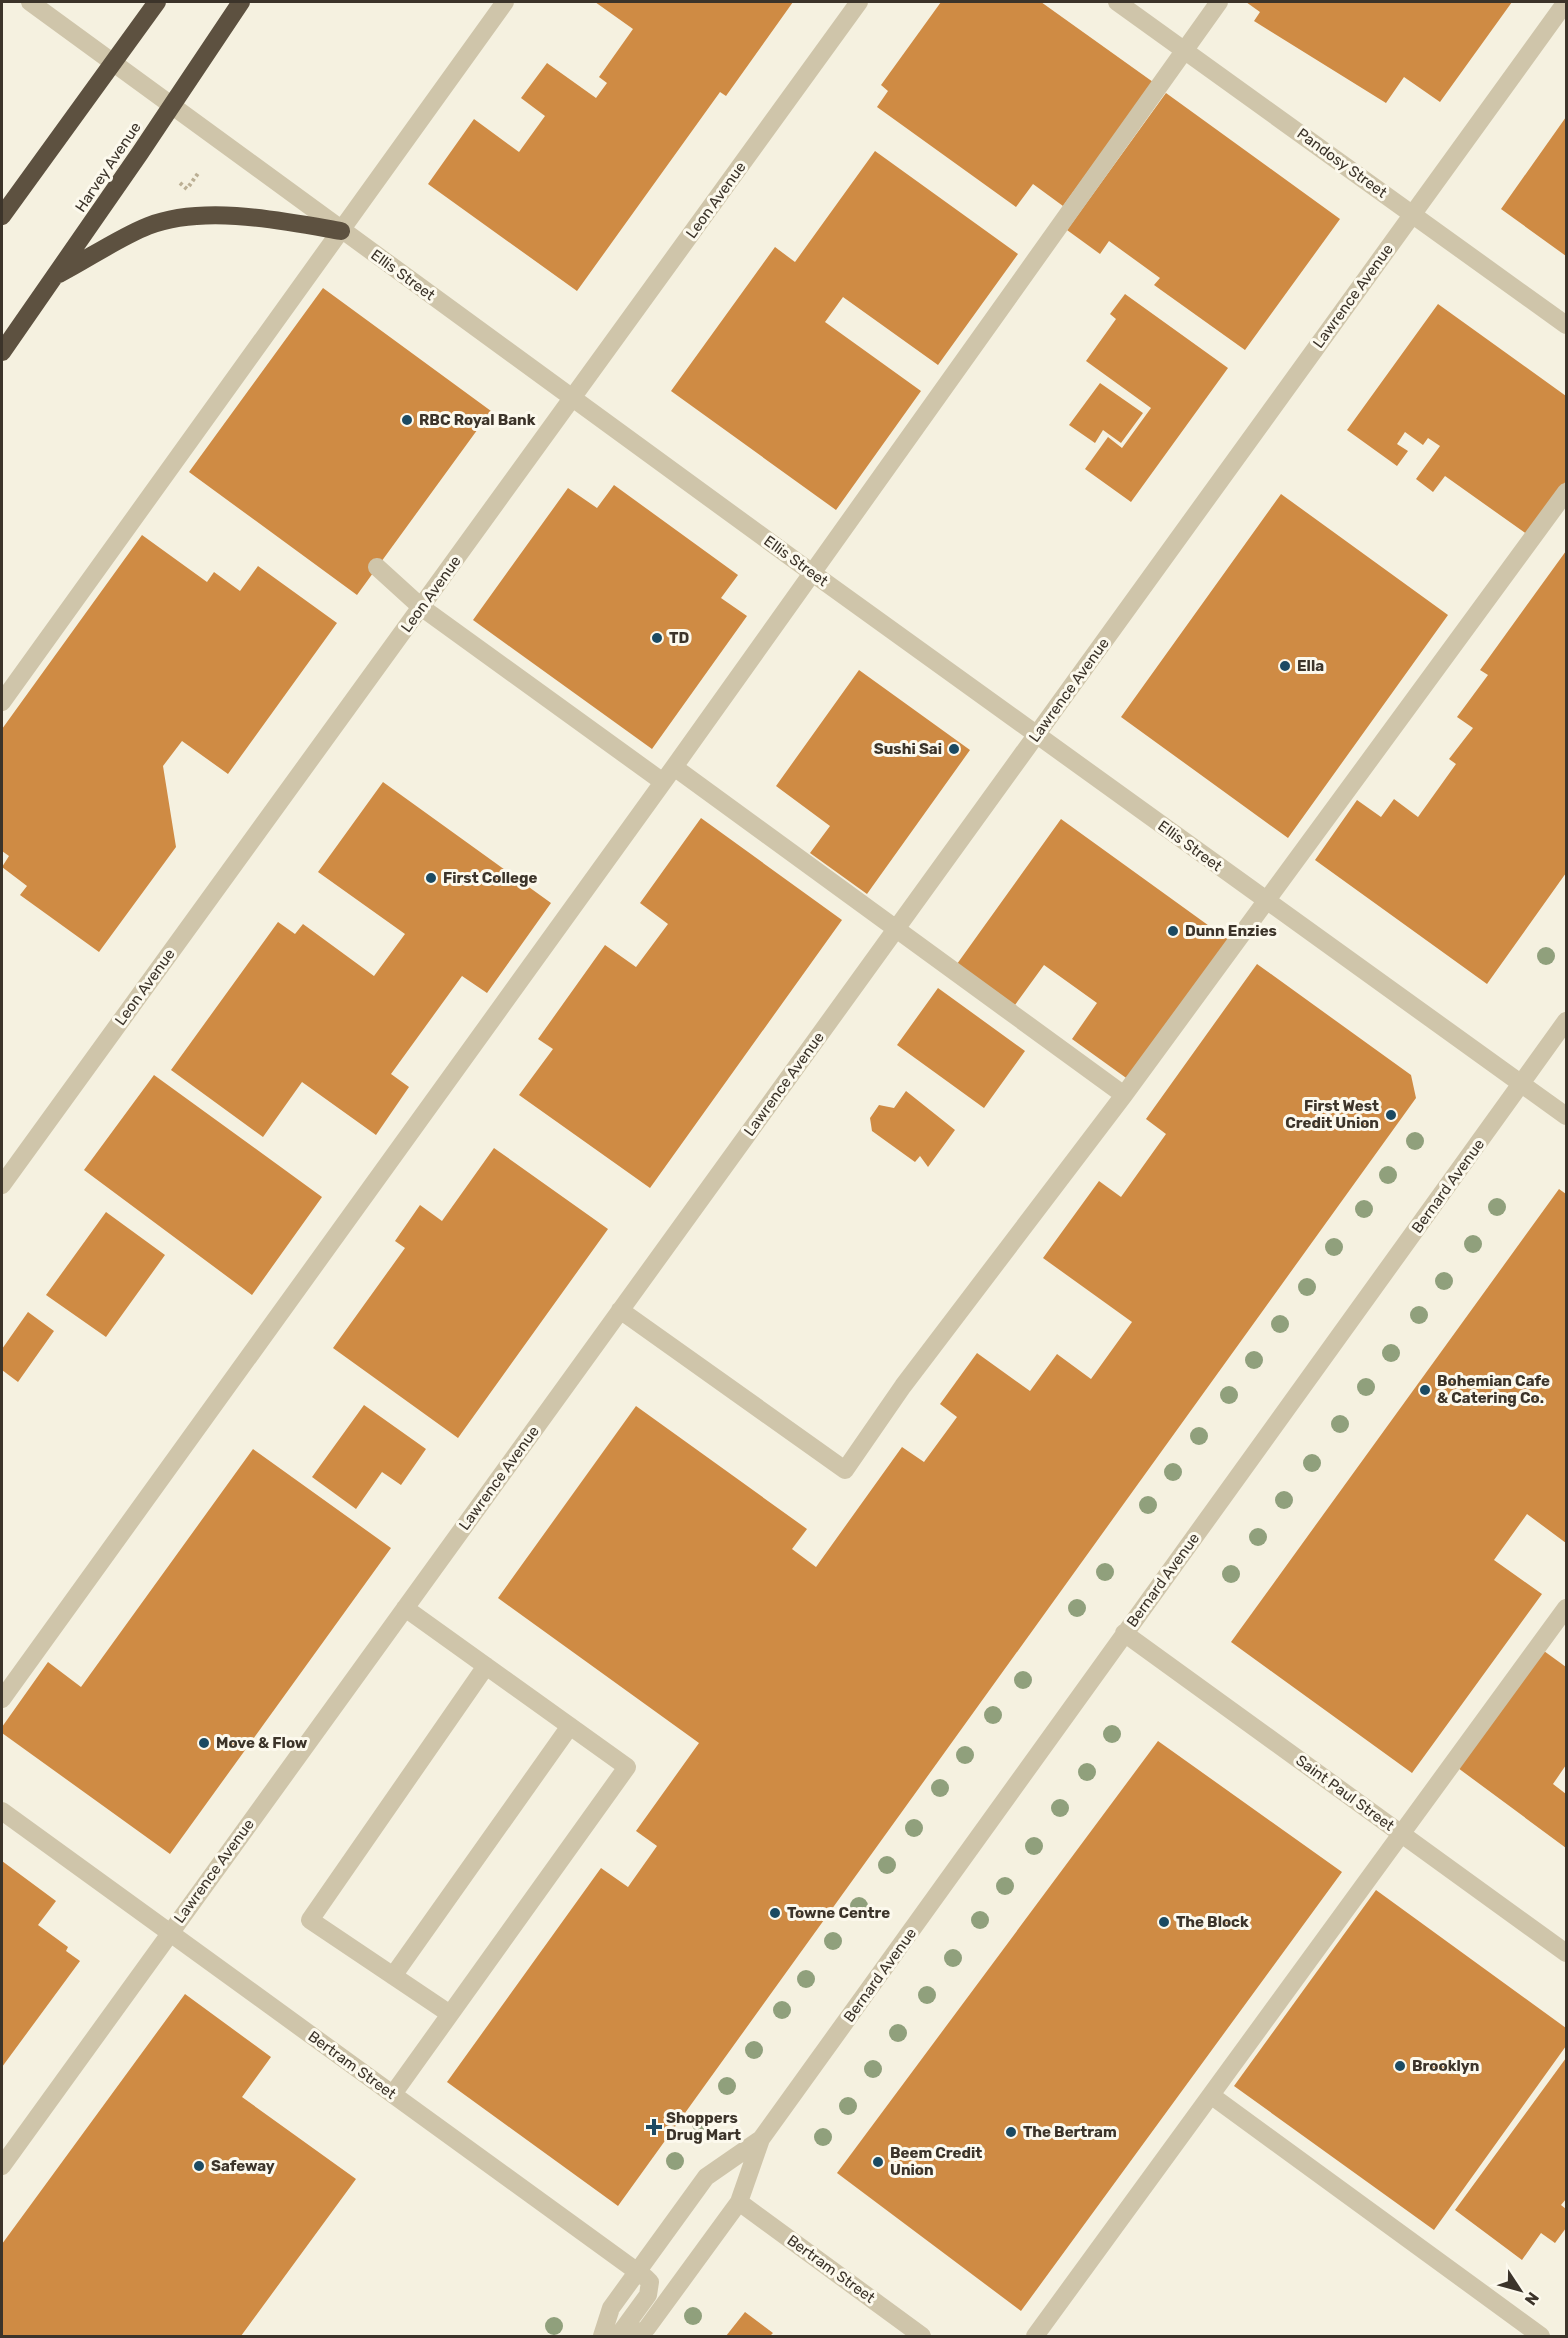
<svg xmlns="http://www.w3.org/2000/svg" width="1568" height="2338" font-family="Rubik,sans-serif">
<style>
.building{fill:#cf8b44}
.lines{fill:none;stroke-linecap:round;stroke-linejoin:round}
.path{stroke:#bbaf94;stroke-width:4;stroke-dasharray:3 3;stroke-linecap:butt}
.minor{stroke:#cfc5aa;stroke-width:18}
.highway{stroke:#5d5140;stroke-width:18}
.tree{fill:#90a07c}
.poi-dot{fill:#1b4a62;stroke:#fcf9ed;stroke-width:2}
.labels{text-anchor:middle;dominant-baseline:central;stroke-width:6;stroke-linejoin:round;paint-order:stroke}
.street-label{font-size:15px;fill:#3c342a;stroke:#fcf9ed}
.poi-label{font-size:15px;font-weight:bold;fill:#3c342a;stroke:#fcf9ed;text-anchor:start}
</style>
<rect width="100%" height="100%" fill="#f5f1e0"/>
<path class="building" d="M595 2H793L726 96 720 92 577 291 428 184 474 119 519 152 545 116 521 98 547 63 596 98 607 83 599 77 633 29Z
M941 2H1041L1153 82 1063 206 1033 184 1016 207 877 107 888 91 881 85Z
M1246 2H1512L1440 102 1404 77 1386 103 1254 21 1260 12Z
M1166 93 1340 219 1245 350 1154 285 1160 278 1109 241 1100 254 1067 230Z
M1566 117V256L1501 209Z
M875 151 1018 254 938 365 843 297 825 322 921 391 836 510 671 391 775 247 795 262Z
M323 288 491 411 357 595 189 472Z
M1125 294 1228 368 1131 502 1085 469 1108 437 1122 448 1151 408 1086 361 1116 319 1110 314Z
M1438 304 1566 396V481L1528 535 1445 476 1433 492 1416 479 1440 446 1428 438 1423 445 1405 432 1397 444 1408 451 1397 466 1347 430Z
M1100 383 1143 413 1121 443 1103 430 1095 443 1069 425Z
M614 485 738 575 721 598 747 616 652 749 473 620 568 488 597 508Z
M1281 494 1448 615 1288 838 1121 717Z
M142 535 207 582 214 572 240 591 258 566 337 623 228 774 182 741 163 766 176 847 99 952 20 895 27 886 2 867 9 856 2 851V729Z
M1566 551V873L1487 984 1315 860 1357 800 1381 817 1394 799 1418 817 1456 764 1449 759 1473 728 1457 717 1488 675 1480 670Z
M859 670 970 750 867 894 810 853 830 826 776 786Z
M383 782 551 903 487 993 462 976 391 1074 409 1087 376 1135 302 1082 263 1137 171 1070 278 922 295 934 303 924 374 976 405 934 318 872Z
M701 818 842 920 650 1188 519 1095 553 1049 538 1039 605 945 636 967 668 924 640 903Z
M1061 819 1230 941 1129 1080 1072 1039 1097 1003 1044 965 1015 1005 957 964Z
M1257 964 1411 1075 1416 1098 618 2206 447 2082 601 1868 628 1887 657 1846 636 1831 699 1743 498 1598 636 1406 807 1529 792 1549 816 1567 902 1447 924 1462 957 1417 940 1404 977 1353 1030 1391 1057 1354 1091 1379 1132 1322 1043 1258 1099 1181 1121 1197 1166 1134 1146 1119Z
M938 988 1025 1051 984 1108 897 1045Z
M154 1075 322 1197 252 1295 84 1170Z
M906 1091 955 1130 928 1167 920 1156 915 1162 872 1131 870 1118 879 1105 894 1108Z
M494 1148 608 1229 458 1438 333 1348 405 1248 395 1241 420 1205 442 1221Z
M1559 1189 1566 1194V1543L1527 1514 1494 1560 1542 1594 1412 1773 1231 1642Z
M106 1212 165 1255 106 1337 46 1295Z
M28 1312 54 1331 18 1382 2 1370V1349Z
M364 1405 426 1449 401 1485 382 1472 356 1509 312 1477Z
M253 1449 391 1548 170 1854 2 1733V1727L48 1662 81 1687Z
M1544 1651 1566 1667V1765L1553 1784 1566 1794V1848L1458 1768Z
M1158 1741 1342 1872 1021 2311 837 2173Z
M2 1861 56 1901 38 1925 68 1947 66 1951 80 1961 2 2067Z
M1376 1890 1566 2028V2046L1434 2230 1234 2086Z
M185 1994 271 2057 242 2097 356 2179 241 2336H2V2244Z
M1566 2058V2199L1561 2205 1566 2209V2228L1555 2243 1541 2233 1522 2260 1455 2210Z
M745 2312 773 2333 770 2336H726Z"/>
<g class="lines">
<path class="path" d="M180 183 187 189
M189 186 199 172"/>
<path class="minor" d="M30 2 811 572 1566 1116
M1117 2 1566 325
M377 567 421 607 663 782
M2 702 505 2
M674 767 1124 1095
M2 1185 859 2
M620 1310 845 1470 903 1386 1124 1095 1566 492
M1124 1633 1566 1953
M2 1699 674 767 1219 2
M2 1811 646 2278 650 2282 648 2295 618 2336
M393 1976 570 1726
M450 2014 310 1920 486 1666
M393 2094 627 1767 405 1608
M1212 2096 1541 2336
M2 2166 1566 2
M739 2202 922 2336
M602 2336 611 2308 706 2177 761 2139
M636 2336 647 2328 739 2202 761 2139 1566 1021
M1035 2336 1566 1608"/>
<path class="highway" d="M2 216 157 2
M59 274C88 259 118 238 148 226 204 204 284 221 341 231
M2 352 140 153 241 2"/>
</g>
<g class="tree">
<circle cx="1546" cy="956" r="9"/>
<circle cx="1415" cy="1141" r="9"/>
<circle cx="1388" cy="1175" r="9"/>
<circle cx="1497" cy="1207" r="9"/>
<circle cx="1364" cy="1209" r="9"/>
<circle cx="1473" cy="1244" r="9"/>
<circle cx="1334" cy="1247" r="9"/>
<circle cx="1444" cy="1281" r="9"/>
<circle cx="1307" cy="1287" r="9"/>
<circle cx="1419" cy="1315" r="9"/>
<circle cx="1280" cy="1324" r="9"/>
<circle cx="1391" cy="1353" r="9"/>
<circle cx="1254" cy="1360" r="9"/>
<circle cx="1366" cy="1387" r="9"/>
<circle cx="1229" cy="1395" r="9"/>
<circle cx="1340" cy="1424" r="9"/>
<circle cx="1199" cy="1436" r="9"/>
<circle cx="1312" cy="1463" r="9"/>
<circle cx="1173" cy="1472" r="9"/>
<circle cx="1284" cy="1500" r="9"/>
<circle cx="1148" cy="1505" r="9"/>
<circle cx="1258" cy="1537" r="9"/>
<circle cx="1105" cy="1572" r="9"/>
<circle cx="1231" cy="1574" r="9"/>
<circle cx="1077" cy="1608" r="9"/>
<circle cx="1023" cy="1680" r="9"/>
<circle cx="993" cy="1715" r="9"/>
<circle cx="1112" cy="1734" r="9"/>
<circle cx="965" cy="1755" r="9"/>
<circle cx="1087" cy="1772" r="9"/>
<circle cx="940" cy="1788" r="9"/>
<circle cx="1060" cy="1808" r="9"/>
<circle cx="914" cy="1828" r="9"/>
<circle cx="1034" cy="1846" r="9"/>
<circle cx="887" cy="1865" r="9"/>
<circle cx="1005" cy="1886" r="9"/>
<circle cx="859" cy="1906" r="9"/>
<circle cx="980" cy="1920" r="9"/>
<circle cx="833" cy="1941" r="9"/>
<circle cx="953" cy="1958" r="9"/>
<circle cx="806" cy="1979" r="9"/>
<circle cx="927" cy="1995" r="9"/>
<circle cx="782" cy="2010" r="9"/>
<circle cx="898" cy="2033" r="9"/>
<circle cx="754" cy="2050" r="9"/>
<circle cx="873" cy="2069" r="9"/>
<circle cx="727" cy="2086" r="9"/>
<circle cx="848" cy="2106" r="9"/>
<circle cx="701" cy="2124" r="9"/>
<circle cx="823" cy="2137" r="9"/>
<circle cx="675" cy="2161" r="9"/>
<circle cx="693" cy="2316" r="9"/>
<circle cx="554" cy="2326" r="9"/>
</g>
<g class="poi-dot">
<circle cx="407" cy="420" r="6"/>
<circle cx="657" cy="638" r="6"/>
<circle cx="1285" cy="666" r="6"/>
<circle cx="954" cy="749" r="6"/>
<circle cx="431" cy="878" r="6"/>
<circle cx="1173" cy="931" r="6"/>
<circle cx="1391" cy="1115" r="6"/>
<circle cx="1425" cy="1390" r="6"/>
<circle cx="204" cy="1743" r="6"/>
<circle cx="775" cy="1913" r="6"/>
<circle cx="1164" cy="1922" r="6"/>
<circle cx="1400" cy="2066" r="6"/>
<path d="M651 2118h6v6h6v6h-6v6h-6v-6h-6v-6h6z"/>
<circle cx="1011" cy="2132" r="6"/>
<circle cx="878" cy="2162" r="6"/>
<circle cx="199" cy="2166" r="6"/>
</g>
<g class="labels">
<g class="street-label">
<text transform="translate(1342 163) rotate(36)">Pandosy Street</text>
<text transform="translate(108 167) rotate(-56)">Harvey Avenue</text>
<text transform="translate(716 200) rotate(-54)">Leon Avenue</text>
<text transform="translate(403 275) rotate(36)">Ellis Street</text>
<text transform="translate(1353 296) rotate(-54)">Lawrence Avenue</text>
<text transform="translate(796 561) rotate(36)">Ellis Street</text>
<text transform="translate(431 594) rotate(-54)">Leon Avenue</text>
<text transform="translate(1069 690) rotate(-54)">Lawrence Avenue</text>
<text transform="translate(1190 846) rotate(36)">Ellis Street</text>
<text transform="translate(145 987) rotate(-54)">Leon Avenue</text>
<text transform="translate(784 1084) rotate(-54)">Lawrence Avenue</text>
<text transform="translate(1448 1186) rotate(-54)">Bernard Avenue</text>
<text transform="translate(499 1478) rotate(-54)">Lawrence Avenue</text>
<text transform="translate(1163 1580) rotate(-54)">Bernard Avenue</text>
<text transform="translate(1345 1793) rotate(36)">Saint Paul Street</text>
<text transform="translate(214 1871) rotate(-54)">Lawrence Avenue</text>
<text transform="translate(880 1975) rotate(-54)">Bernard Avenue</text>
<text transform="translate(352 2065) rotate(36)">Bertram Street</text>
<text transform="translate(831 2269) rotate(36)">Bertram Street</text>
</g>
<g class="poi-label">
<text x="419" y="420">RBC Royal Bank</text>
<text x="669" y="638">TD</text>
<text x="1297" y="666">Ella</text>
<text x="942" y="749" text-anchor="end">Sushi Sai</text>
<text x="443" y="878">First College</text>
<text x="1185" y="931">Dunn Enzies</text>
<text x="1379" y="1106" text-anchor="end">First West<tspan x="1379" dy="17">Credit Union</tspan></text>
<text x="1437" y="1381">Bohemian Cafe<tspan x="1437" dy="17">&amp; Catering Co.</tspan></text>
<text x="216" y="1743">Move &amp; Flow</text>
<text x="787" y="1913">Towne Centre</text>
<text x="1176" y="1922">The Block</text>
<text x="1412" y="2066">Brooklyn</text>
<text x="666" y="2118">Shoppers<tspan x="666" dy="17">Drug Mart</tspan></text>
<text x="1023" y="2132">The Bertram</text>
<text x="890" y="2153">Beem Credit<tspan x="890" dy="17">Union</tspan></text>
<text x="211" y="2166">Safeway</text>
</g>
</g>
<rect width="1568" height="2338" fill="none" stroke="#3c342a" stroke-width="6"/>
<g transform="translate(1520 2290) rotate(126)" stroke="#fcf9ed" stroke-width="4.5" paint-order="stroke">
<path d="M0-4.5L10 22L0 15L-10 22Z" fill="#3c342a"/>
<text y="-9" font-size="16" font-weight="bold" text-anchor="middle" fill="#3c342a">N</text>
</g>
</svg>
